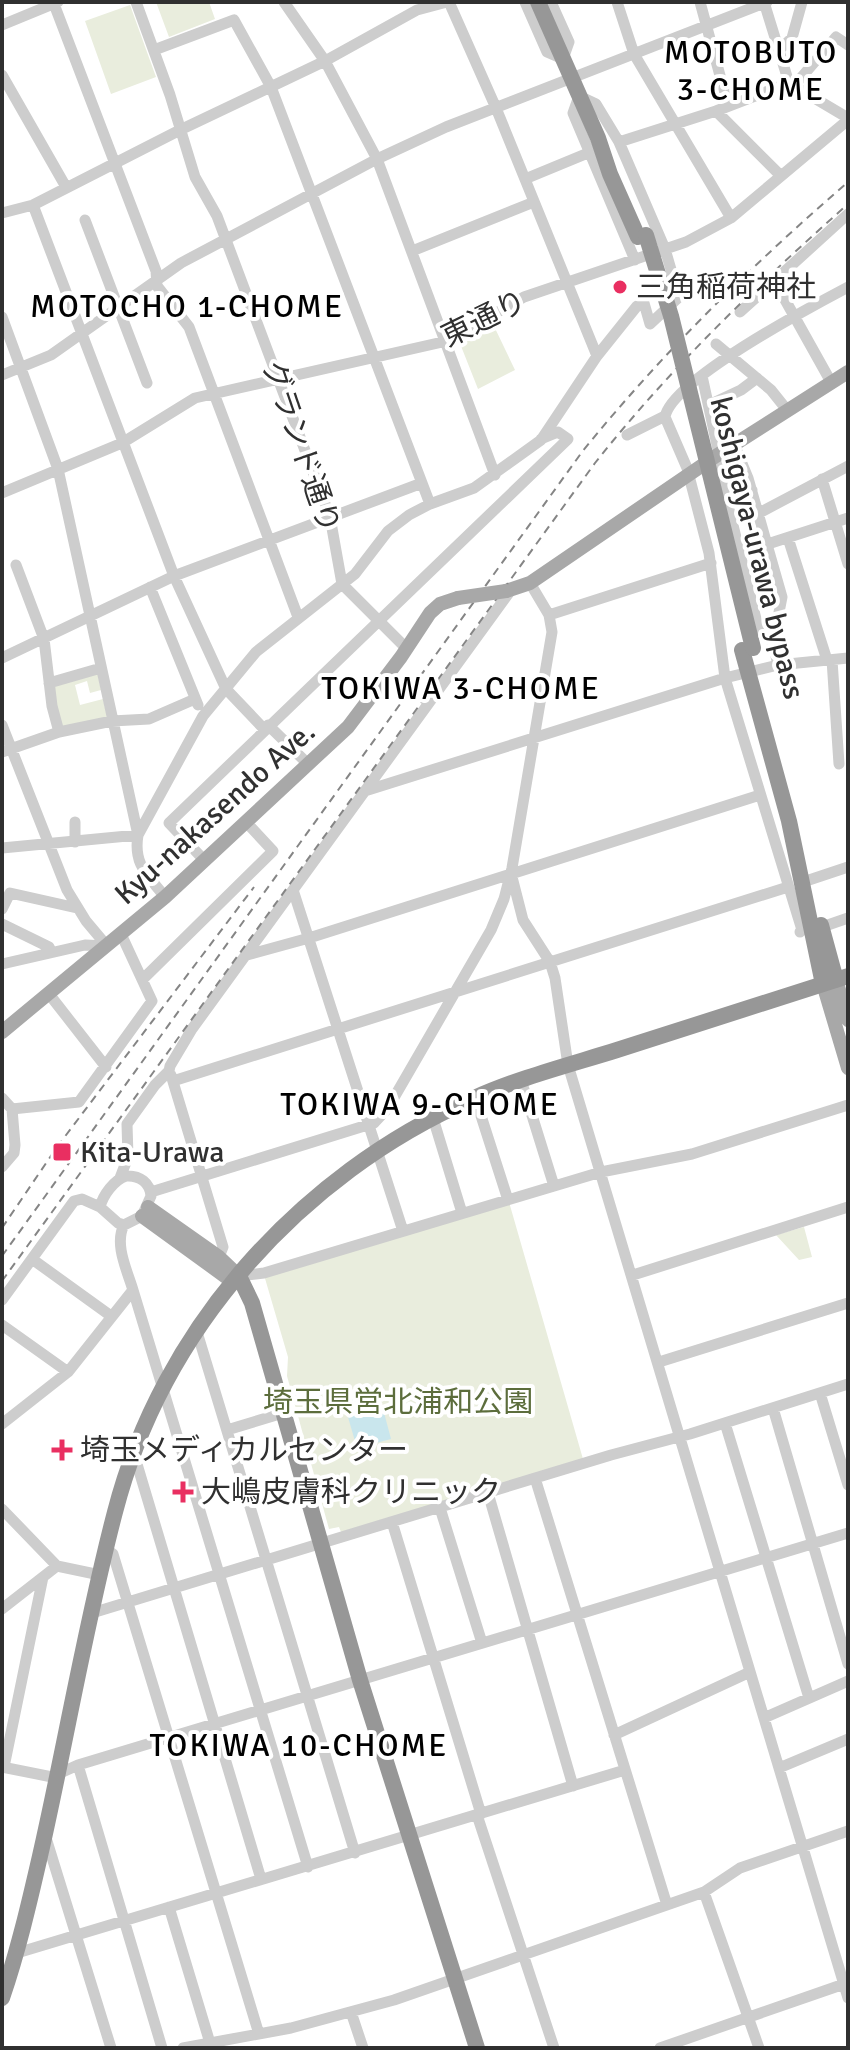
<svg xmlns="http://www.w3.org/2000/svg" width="850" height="2050" font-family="Signika,'Noto Sans JP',sans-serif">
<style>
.green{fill:#e9eddd}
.water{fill:#c9e6ed}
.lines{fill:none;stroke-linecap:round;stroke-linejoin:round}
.minor{stroke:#cdcdcd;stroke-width:11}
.major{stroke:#a8a8a8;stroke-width:14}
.highway{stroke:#979797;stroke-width:16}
.rail{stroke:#858585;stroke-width:2;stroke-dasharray:8 6;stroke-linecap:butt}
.major-bridge{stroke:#a8a8a8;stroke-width:14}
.highway-bridge{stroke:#979797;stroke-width:16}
.poi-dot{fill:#e92f61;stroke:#fff;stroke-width:3}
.labels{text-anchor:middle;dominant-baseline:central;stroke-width:8;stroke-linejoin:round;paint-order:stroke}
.poi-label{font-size:30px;fill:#303030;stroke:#fff;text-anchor:start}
.street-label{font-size:30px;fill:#303030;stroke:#fff}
.park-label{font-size:30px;fill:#5c6d3c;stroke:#fff}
.neighbourhood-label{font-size:32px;letter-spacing:2px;fill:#000;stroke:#fff}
</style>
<rect width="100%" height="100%" fill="#fff"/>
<path class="green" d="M156 2H209L215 19 169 37Z
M130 5 156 77 111 94 85 21Z
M492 322 515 370 478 389 459 341Z
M97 671 101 690 90 693 87 681 75 685 80 705 103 699 107 717 61 728 52 684Z
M509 1202 583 1459 341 1532 339 1527 329 1529 287 1376 288 1357 264 1275Z
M804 1227 812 1257 799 1260 776 1235Z"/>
<path class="water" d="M378 1390 391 1439 357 1448 343 1400Z"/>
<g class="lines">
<path class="minor" d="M136 2 170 95 195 177 217 216 330 517 342 584 407 649
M284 2 325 61 377 159 495 475
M449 2 496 108 597 356
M525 2 547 52 563 59 569 42 551 2
M617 2 634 54 731 218
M700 2 728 105
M764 2 789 83 848 118
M54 4 156 271 157 286 189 327 298 617
M2 25 58 2
M154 50 234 20 271 87 430 504
M779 50 792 38 802 2
M2 75 66 187
M794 86 836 37 848 45
M716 111 780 175
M619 142 716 111 789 83
M525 179 588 153
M33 205 174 576 226 689 264 729
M2 213 33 205 180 130 325 61 417 10 447 2
M85 220 147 383
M412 251 534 202
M774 280 831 382
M848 287C812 306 671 381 665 417L687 468 709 553 725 678 778 665 848 658
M740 312 848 214
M2 317 58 469 138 835C133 865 148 875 165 897
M716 344 771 390 787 410
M2 375 51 355 181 263 377 159 446 127 767 2
M702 376 719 454
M709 405 741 390 757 378
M627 435 665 416
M734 444 748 478 782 597 773 643 778 665
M716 456 758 627 773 643
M822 479 848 564
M2 493 122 443 195 398 447 341 524 297 686 242 731 218 848 120
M728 503 752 490
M759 513 848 466
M788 538 827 660
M740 553 848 518
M16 565 44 639 52 706 59 732
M150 587 198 705
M549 615 711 563
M2 658 174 576 422 483
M832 660 839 764
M49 683 101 668
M2 725 67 890 86 921 107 946
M268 725 308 764
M2 752 59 732 112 721 149 719 195 699
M368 790 725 678 798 917 802 930 800 932
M75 822V842
M2 848 138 835 203 716 256 652 355 574 388 531 409 515 430 504 474 488 541 440 597 356 637 306 644 303 650 324 679 297 665 249 619 142 596 104 579 96 573 113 635 260
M205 861 169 823 568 439 558 432 541 439
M511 873 523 920 550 962 555 978 568 1065 848 1998
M809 880 848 867
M293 890 403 1231
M2 909 10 893 77 908
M2 924 49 947 51 951
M822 927 848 918
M247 955 309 938 760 795
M2 964 85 945 107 946
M143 979 273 851 246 822
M49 994 106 1067
M171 1075 223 1247 219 1257
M521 1080 554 1186
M173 1081 788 887
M475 1097 508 1200
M2 1098 12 1109 15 1145 14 1153 2 1167
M12 1109 79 1102 152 1001 121 934
M433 1118 462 1213
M126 1176C140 1175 150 1183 151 1196L142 1216 124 1225 118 1223 100 1207C103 1195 114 1180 126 1176Z
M120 1178 128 1157 127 1124 155 1085 169 1071 170 1066 192 1029 511 590
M151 1192 374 1123 388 1108 491 930 504 899 512 868 552 632 549 615 530 583
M124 1225C114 1244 127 1270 133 1290L308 1867
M32 1259 111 1316
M633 1275 848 1207
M239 1276 264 1273 601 1172 692 1154 848 1105
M2 1300 74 1201 82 1199 100 1207
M2 1325 68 1372
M197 1332 355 1853
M659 1362 848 1303
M820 1393 848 1485
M773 1408 848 1664
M725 1423 809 1698
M2 1424 68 1372 133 1290
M227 1430 283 1413
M134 1454 261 1879
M535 1478 667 1905
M488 1493 573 1786
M440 1508 482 1643
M2 1509 57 1566 100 1575
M392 1522 481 1814
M106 1549 113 1554 259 2034
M2 1609 57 1566
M92 1613 611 1455 690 1434 848 1384
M764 1718 848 1681
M614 1735 750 1672
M78 1765 162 2048
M2 1767 57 1778
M4 1767 43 1577
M779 1768 848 1739
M58 1774 78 1765 848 1533
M477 1815 554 2048
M46 1838 111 2048
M704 1892 759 2048
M169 1907 210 2043
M17 1953 625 1770
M351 2012 363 2048
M183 2048 291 2028 394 2000 704 1892 740 1868 848 1831
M660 2048 847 1983"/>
<path class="major" d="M506 591 530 583 716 456 848 372
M836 980 848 1020
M823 984 848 1068
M2 1032 165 897 348 727 401 657 430 613 440 604 458 598
M148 1207 219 1257 239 1276
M142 1216 226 1277 239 1276"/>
<path class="highway" d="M538 2 598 138 610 174 638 237
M742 650 789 821 823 984
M821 925 836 980
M239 1276 252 1303 360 1680 477 2048
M2 1998C18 1951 29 1904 40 1856 66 1742 85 1626 115 1512 162 1329 300 1175 472 1099 518 1078 569 1065 617 1050 694 1025 771 1000 848 976"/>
<path class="rail" d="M2 1228 57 1147 254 887
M2 1256 582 452C662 353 752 265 848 182
M2 1281 595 463C671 367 757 285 848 204"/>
<path class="major-bridge" d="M458 598 506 591"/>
<path class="highway-bridge" d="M646 235 671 316 753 648"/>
</g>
<g class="poi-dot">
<circle cx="620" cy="287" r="8"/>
<rect x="52" y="1142" width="20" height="20" rx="4"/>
<path d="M58 1438h8v8h8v8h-8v8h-8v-8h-8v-8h8z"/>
<path d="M179 1480h8v8h8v8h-8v8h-8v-8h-8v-8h8z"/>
</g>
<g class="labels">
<g class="poi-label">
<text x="636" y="287">三角稲荷神社</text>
<text x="80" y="1152">Kita-Urawa</text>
<text x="80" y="1450">埼玉メディカルセンター</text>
<text x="201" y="1492">大嶋皮膚科クリニック</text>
</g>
<g class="street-label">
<text transform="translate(484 319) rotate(-26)">東通り</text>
<text transform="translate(301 447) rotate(71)">グランド通り</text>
<text transform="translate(757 548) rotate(76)">koshigaya-urawa bypass</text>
<text transform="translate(215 813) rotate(-42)">Kyu-nakasendo Ave.</text>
</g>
<g class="park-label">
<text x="398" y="1402">埼玉県営北浦和公園</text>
</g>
<g class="neighbourhood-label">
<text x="751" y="52">MOTOBUTO<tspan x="751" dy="37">3-CHOME</tspan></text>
<text x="187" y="306">MOTOCHO 1-CHOME</text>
<text x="461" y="688">TOKIWA 3-CHOME</text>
<text x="420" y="1104">TOKIWA 9-CHOME</text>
<text x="299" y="1745">TOKIWA 10-CHOME</text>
</g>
</g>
<rect width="850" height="2050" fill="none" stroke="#303030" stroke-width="8"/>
</svg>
